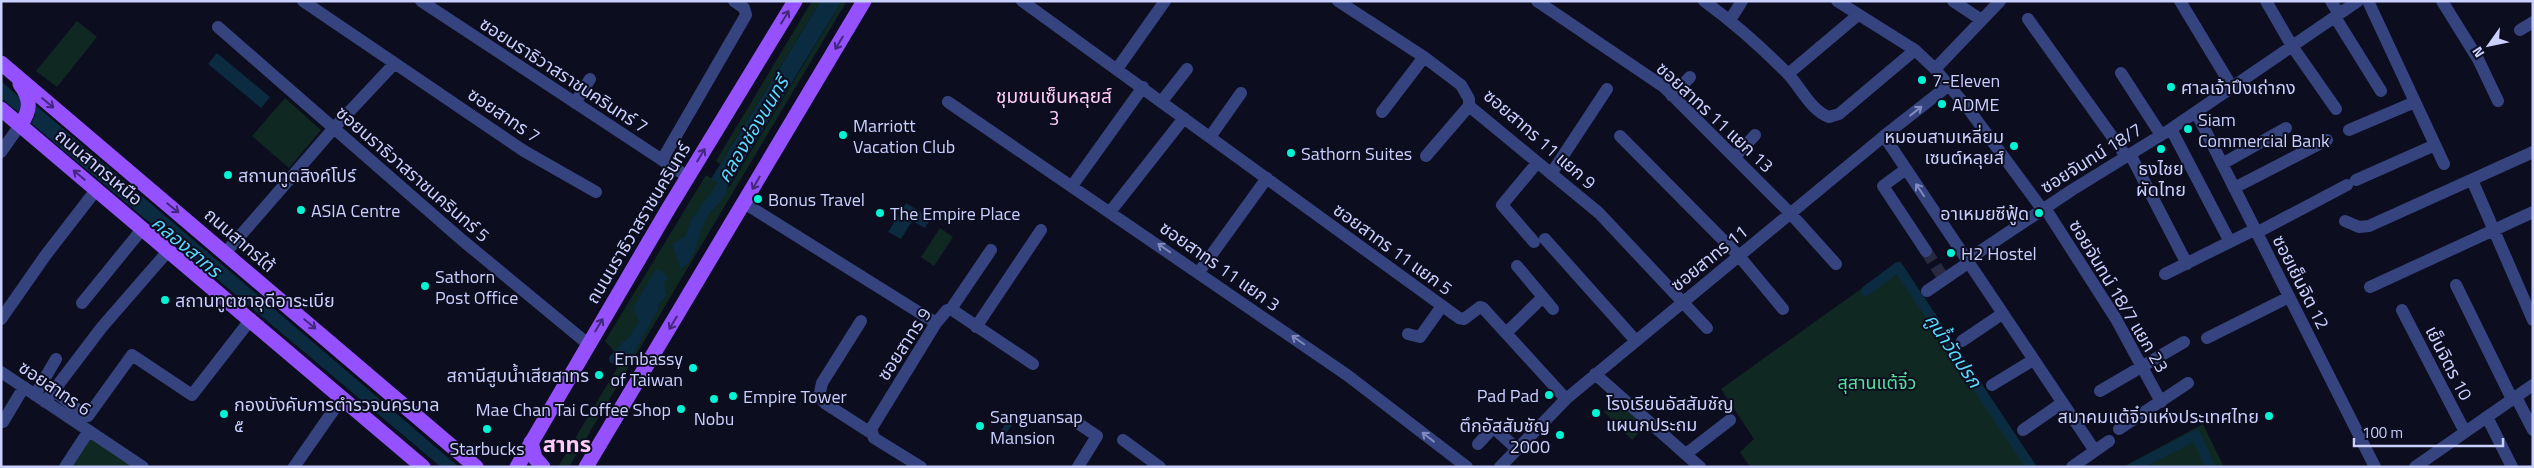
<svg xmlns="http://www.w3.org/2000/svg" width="2534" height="468" font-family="'Titillium Web','Noto Sans Thai',sans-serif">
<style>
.green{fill:#0f2922}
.water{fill:#0a2b40}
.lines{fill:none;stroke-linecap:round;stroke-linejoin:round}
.canal{stroke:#0a2b40;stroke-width:10}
.minor-tunnel{stroke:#282a41;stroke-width:12;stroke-dasharray:12 6;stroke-linecap:butt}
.minor{stroke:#35447f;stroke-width:12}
.major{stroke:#9551ff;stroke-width:15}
.oneway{stroke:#432879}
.oneway2{stroke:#808abf}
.poi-dot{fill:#00f5d4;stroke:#0c0d1f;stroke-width:2}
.labels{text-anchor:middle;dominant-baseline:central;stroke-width:4;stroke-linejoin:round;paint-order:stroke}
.street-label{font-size:18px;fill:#cad0ff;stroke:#0c0d1f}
.poi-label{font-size:18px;fill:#cad0ff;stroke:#0c0d1f;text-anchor:start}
.park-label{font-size:18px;fill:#54e19c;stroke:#0c0d1f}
.neighbourhood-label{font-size:19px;fill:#ffccf8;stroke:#0c0d1f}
.water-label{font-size:19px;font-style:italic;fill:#58d9ff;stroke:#0c0d1f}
.district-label{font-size:22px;font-weight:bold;fill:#ffccf8;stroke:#0c0d1f}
</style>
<rect width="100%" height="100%" fill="#0c0d1f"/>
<path class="green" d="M812 1H821L720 164 716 161Z
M842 1H847L569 467H558L622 360 605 341 706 175 727 188 730 186Z
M77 21 97 37 57 87 36 71Z
M285 98 321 130 289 168 252 136Z
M940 228 953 237 934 266 921 257Z
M1900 261 2037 467H1750L1740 452 1754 439 1721 389Z
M1617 399 1645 426 1632 440 1604 412Z
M2203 424 2224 467H2123Z
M89 435 137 467H69Z"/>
<path class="water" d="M821 1H842L727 188C725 202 711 208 705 220 698 235 696 260 681 269L672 244 686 236 691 220 718 183 711 179Z
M217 53 270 97 261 108 208 64Z
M1 81 21 99 20 109 18 112 1 98Z
M33 103 459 467H441L31 123 35 116Z
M906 203 931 218 925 228 912 221 901 239 888 232Z
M660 270 668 278 664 283 666 297 659 303 658 310 631 358 620 348 621 343 629 338 639 321 633 308 655 271Z
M1014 411 1019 415 1005 435 1000 432Z"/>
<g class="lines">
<path class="canal" d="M1866 291 1898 267 2031 467
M614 359 631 342
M2134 467 2196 435 2210 467"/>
<path class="minor-tunnel" d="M1926 251 1944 279"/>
<path class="minor" d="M303 1 524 151 596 192
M421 1 688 177
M1022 1 1459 318 1464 319 1480 307 1483 308 1566 399
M1338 1 1424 57 1461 85 1469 99V106L1599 213 1707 328
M1537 1 1664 87 1791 214 1836 264
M1704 1C1733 22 1761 47 1787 73 1800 86 1811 111 1829 117L1839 114 1915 50
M1837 1 1915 50 1935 69 1967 107 2042 209
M1953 1 1980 19
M2180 1 2232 87
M2266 1 2292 46 2336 109
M2331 1 2339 14
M2368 1 2444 164
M2442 1 2478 59 2498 101
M2335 17 2381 91
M2028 19 2126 156
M1730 20 1742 1
M218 27 462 240 588 344
M2520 30 2533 22
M1117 69 1165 1
M1935 69 2000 1
M2121 73 2161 135
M1788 74 1858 15
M1672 96 1690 77
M1162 101 1187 69
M948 102 1347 375 1467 467
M575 103 590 79
M1382 112 1424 57
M2196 112 2375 467
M2171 129 2230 242
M2349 130 2415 102
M1620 136 1739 256 1783 309
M1884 136 2095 451
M1210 137 1241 93
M1 152 20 125
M2130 154 2187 264
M1426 156 1469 106
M1735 157 1755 135
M662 160 746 15 744 8 734 1
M2222 164 2286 128
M1906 169 1883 186 1926 251
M1551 174 1607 89
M2356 180 2435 145
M2472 180 2533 320
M1072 186 1143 87
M2234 188 2327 140
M744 203 936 323
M2045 208 2116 319 2161 402
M1110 212 1184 118
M2345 221 2359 227 2369 226 2533 152
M2256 233 2347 185
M1545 239 1636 341
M1534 242 1502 205 1537 163
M226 252 334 128 394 64
M1967 260 2072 190 2171 129 2358 1
M1517 266 1553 309
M1199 272 1267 178
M2165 274 2254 230
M2456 285 2512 399
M2370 287 2533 212
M1927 291 1968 263
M82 303 143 228
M951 309 991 250
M2402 310 2465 432
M1 319 45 256 96 190
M861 321 822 383 819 397 826 404 871 433
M976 327 1041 230
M1506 333 1543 297
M1408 334 1420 337 1442 306
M2207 338 2289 297
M1962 341 2002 314
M1 372 143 467
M1595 374 1700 467
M1992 385 2033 360
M53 390 83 414 88 416 132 355 192 395 251 319
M2100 391 2184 342
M35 395 56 359
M2516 397 2533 430
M45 402 102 327 169 250
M2487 417 2512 467
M3 422 24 387
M2119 429 2188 383
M2023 430 2062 403
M1123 440 1160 467
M1478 444 1491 430 1495 429 1517 449
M1686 454 1730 420
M65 467 88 432
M294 467 342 398
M921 467 874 438 871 429 936 323 947 310 951 309 1033 364
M1078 467 1097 436 1079 424
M1500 467 1566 399 1884 136 1949 85
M2072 467 2109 441
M2415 467 2533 385"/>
<path class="major" d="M1 63 476 467
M1 109 423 467
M20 125C31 111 31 98 20 84
M531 442 535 458 543 467
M517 467 667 211 795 1
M586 467 864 1"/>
</g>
<defs><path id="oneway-shaft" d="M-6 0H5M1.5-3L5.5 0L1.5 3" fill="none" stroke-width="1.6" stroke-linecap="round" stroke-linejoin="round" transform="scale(1.25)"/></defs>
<g class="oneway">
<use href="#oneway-shaft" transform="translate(785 17) rotate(-59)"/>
<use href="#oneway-shaft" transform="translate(839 43) rotate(121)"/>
<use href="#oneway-shaft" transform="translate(48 103) rotate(40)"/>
<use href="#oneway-shaft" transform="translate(701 155) rotate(-59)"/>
<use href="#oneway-shaft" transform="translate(79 175) rotate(-140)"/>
<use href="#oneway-shaft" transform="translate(756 183) rotate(120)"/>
<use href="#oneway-shaft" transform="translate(173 208) rotate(39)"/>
<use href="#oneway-shaft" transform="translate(673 323) rotate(121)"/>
<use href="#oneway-shaft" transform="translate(310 324) rotate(40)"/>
<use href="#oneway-shaft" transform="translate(599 325) rotate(-59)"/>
</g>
<g class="oneway2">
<use href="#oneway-shaft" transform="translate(1916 111) rotate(-38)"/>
<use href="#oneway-shaft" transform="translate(1920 190) rotate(-124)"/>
<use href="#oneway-shaft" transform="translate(1164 248) rotate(-145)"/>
<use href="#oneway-shaft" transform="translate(1298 340) rotate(-145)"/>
<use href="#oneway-shaft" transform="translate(1428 437) rotate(-142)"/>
</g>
<g class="poi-dot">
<circle cx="1922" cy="80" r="5"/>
<circle cx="2171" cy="87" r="5"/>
<circle cx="1942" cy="104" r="5"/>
<circle cx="2188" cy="129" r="5"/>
<circle cx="843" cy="135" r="5"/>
<circle cx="2014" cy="146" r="5"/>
<circle cx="2161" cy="149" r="5"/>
<circle cx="1291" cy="153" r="5"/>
<circle cx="228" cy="175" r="5"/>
<circle cx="758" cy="199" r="5"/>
<circle cx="301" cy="210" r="5"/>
<circle cx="880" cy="213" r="5"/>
<circle cx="2039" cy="213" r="5"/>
<circle cx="1951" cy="253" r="5"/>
<circle cx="425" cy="286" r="5"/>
<circle cx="165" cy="300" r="5"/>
<circle cx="693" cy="368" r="5"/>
<circle cx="599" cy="375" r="5"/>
<circle cx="1549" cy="395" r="5"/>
<circle cx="733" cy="396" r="5"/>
<circle cx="714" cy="399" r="5"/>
<circle cx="681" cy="409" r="5"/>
<circle cx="1596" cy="413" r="5"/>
<circle cx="224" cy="414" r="5"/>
<circle cx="2269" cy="416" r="5"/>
<circle cx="980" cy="426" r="5"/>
<circle cx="487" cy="429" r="5"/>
<circle cx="1560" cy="435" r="5"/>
</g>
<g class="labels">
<g class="street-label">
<text transform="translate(564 75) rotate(33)">ซอยนราธิวาสราชนครินทร์ 7</text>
<text transform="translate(504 115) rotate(34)">ซอยสาทร 7</text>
<text transform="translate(1715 117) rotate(43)">ซอยสาทร 11 แยก 13</text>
<text transform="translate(1540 139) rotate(41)">ซอยสาทร 11 แยก 9</text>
<text transform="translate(2091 158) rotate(-32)">ซอยจันทน์ 18/7</text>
<text transform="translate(99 167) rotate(40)">ถนนสาทรเหนือ</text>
<text transform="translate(413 174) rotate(41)">ซอยนราธิวาสราชนครินทร์ 5</text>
<text transform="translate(638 223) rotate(-59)">ถนนนราธิวาสราชนครินทร์</text>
<text transform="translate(240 240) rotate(41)">ถนนสาทรใต้</text>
<text transform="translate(1393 249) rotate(36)">ซอยสาทร 11 แยก 5</text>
<text transform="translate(1709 258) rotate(-39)">ซอยสาทร 11</text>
<text transform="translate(1220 266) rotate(35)">ซอยสาทร 11 แยก 3</text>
<text transform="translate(2301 282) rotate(63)">ซอยเย็นจิต 12</text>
<text transform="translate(2119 296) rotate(59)">ซอยจันทน์ 18/7 แยก 23</text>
<text transform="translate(904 344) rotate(-57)">ซอยสาทร 9</text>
<text transform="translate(2449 363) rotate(63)">เย็นจิตร 10</text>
<text transform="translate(55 388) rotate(34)">ซอยสาทร 6</text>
</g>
<g class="poi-label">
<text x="1932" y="80">7-Eleven</text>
<text x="2181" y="87">ศาลเจ้าปึงเถ่ากง</text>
<text x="1952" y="104">ADME</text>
<text x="2198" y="119">Siam<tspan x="2198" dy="21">Commercial Bank</tspan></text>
<text x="853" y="125">Marriott<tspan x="853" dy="21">Vacation Club</tspan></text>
<text x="2004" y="136" text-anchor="end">หมอนสามเหลี่ยม<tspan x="2004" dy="21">เซนต์หลุยส์</tspan></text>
<text x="1301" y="153">Sathorn Suites</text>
<text x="2161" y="168" text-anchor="middle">ธงไชย<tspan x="2161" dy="21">ผัดไทย</tspan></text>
<text x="238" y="175">สถานทูตสิงค์โปร์</text>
<text x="768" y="199">Bonus Travel</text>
<text x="311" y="210">ASIA Centre</text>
<text x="890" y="213">The Empire Place</text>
<text x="2029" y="213" text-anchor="end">อาเหมยซีฟู้ด</text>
<text x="1961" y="253">H2 Hostel</text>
<text x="435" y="276">Sathorn<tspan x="435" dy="21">Post Office</tspan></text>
<text x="175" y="300">สถานทูตซาอุดีอาระเบีย</text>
<text x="683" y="358" text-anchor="end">Embassy<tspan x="683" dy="21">of Taiwan</tspan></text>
<text x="589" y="375" text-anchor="end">สถานีสูบน้ำเสียสาทร</text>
<text x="1539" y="395" text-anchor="end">Pad Pad</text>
<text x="743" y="396">Empire Tower</text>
<text x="1606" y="403">โรงเรียนอัสสัมชัญ<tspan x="1606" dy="21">แผนกประถม</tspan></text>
<text x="234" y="404">กองบังคับการตำรวจนครบาล<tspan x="234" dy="21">๕</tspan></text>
<text x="671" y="409" text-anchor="end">Mae Chan Tai Coffee Shop</text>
<text x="990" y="416">Sanguansap<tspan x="990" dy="21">Mansion</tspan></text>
<text x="2259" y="416" text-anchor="end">สมาคมแต้จิ๋วแห่งประเทศไทย</text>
<text x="714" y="418" text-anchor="middle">Nobu</text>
<text x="1550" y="425" text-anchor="end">ตึกอัสสัมชัญ<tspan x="1550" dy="21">2000</tspan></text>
<text x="487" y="448" text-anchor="middle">Starbucks</text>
</g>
<g class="park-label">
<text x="1877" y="382">สุสานแต้จิ๋ว</text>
</g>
<g class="neighbourhood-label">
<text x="1054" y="95">ชุมชนเซ็นหลุยส์<tspan x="1054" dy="22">3</tspan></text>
</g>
<g class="water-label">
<text transform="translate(752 129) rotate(-59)">คลองช่องนนทรี</text>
<text transform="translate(187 246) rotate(40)">คลองสาทร</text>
<text transform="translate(1954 350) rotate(56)">คูน้ำวัดปรก</text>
</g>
<g class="district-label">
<text x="567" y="444">สาทร</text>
</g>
</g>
<rect width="2534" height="468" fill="none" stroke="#cad0ff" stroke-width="5"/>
<g transform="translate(2489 45) rotate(237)" stroke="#0c0d1f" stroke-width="4" paint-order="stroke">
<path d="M0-4L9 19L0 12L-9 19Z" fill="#cad0ff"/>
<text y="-8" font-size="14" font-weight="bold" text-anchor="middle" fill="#cad0ff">N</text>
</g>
<path d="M2354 438v8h149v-8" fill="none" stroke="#cad0ff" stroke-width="2.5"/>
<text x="2362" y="438" font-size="15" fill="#cad0ff" stroke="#0c0d1f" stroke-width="4" paint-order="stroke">100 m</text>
</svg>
